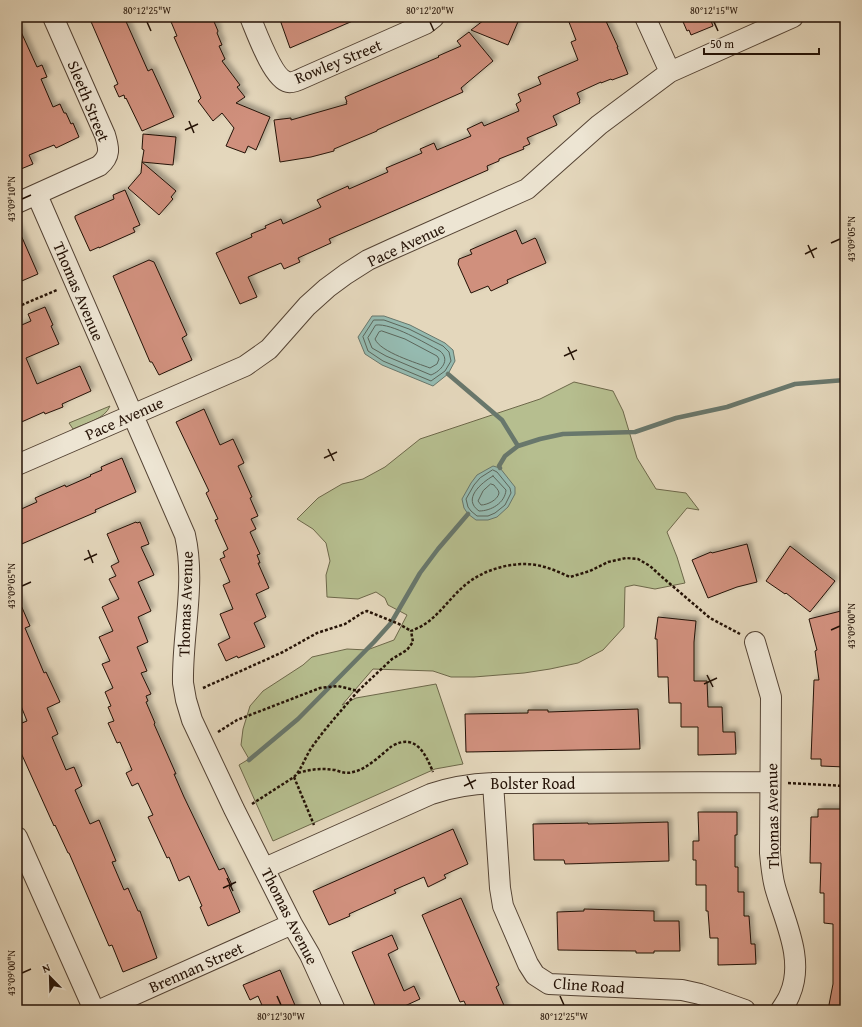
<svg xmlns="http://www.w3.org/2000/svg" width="862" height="1027" font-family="'Gentium Book Plus',serif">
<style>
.green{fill:#b6be8f;stroke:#6d684a}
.water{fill:#95bab0;stroke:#68776c}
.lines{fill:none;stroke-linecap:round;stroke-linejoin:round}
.shore{stroke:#5c665b;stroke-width:1}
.stream{stroke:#68776c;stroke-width:4.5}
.building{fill:#d0907d;stroke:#241206;filter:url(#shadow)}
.minor-casing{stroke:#544334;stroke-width:22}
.path{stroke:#241206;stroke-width:2.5;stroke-dasharray:3 2;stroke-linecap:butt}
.minor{stroke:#ede5d3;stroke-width:20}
.ticks{fill:none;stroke:#241206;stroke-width:1.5}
.labels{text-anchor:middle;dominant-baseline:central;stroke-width:3;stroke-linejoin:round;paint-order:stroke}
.street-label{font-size:16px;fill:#241206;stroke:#ede5d3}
.neatline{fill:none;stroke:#241206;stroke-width:1.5}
.ticks-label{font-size:10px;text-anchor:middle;fill:#241206}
</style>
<defs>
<filter id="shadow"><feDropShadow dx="3.5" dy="-3.5" stdDeviation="2" flood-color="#0004"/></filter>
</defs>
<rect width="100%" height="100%" fill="#e4d7bc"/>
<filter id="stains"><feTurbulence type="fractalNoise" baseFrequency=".005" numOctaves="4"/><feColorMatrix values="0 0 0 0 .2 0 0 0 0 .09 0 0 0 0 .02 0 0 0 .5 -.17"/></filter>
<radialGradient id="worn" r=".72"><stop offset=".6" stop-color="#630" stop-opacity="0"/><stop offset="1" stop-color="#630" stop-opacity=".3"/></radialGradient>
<path class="green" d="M574 382 613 391 623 411 637 458 656 489 686 493 699 510 687 508 667 532 677 557 685 583 655 589 634 585 625 587 624 627 603 650 578 663 550 669 524 673 474 677H451L433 671 373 669 342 705 356 698 436 684 463 764 435 769 273 841 239 765 249 759 241 745 243 729 250 706 263 691 303 665 312 657 347 649 367 650 394 640 407 615 388 605 385 598 376 592 358 599 327 597 326 575 330 561 326 543 313 529 297 519 318 498 342 484 363 479 385 467 420 439 540 399Z
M110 406C105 419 86 423 73 429L69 423Z"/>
<path class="water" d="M372 316H384L410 325 445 343 453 350 455 361 448 374 433 386 382 365 365 354 358 337Z
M493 466 500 468 515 487V494L508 507 497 517 488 520H476L468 514 464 508 462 499 471 483 477 475Z"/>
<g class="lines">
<path class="shore" d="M374 320H384L409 329 443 346 449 352 451 361 445 371 431 381 383 361 368 351 363 337Z
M376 325C392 323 425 343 440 351 451 360 441 371 431 375L386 356 372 348 368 338Z
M382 331 405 339 437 356 439 359 437 364 430 368C417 363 380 352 375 339L379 332Z
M493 470 497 472 510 488 511 493 505 505 495 513 488 516H477L471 511 468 507 466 499 474 485 480 478Z
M493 476 506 490C505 503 491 511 479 511 462 499 481 483 493 476Z
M491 484 494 485C495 487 499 490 499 493 498 500 487 505 481 505L478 501 483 491Z"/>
<path class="stream" d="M448 374 502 420 518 446
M500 468 499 466 505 456 518 446 540 439 563 434 635 432 676 418 727 407 795 384 845 380
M249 760 298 719 374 642 391 623 420 573 438 549 468 514"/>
</g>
<path class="building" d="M89 17H124L148 71 152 69 174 117 142 131 126 98 125 99 124 95 119 97 114 86 118 84Z
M169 17H212L218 31 217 33 222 45 219 46 225 59 222 61 240 85 237 87 245 97 236 103 270 117 256 150 248 146 245 153 226 146 234 128 222 113 213 121 198 101 201 98 174 37 177 36Z
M279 17H362L290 48Z
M488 17H520L508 45 471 30Z
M567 17H604L618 47H617L628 74 612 80 611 79 601 83V82L577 93 580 100 579 101 580 103 553 116 557 125 527 138 530 144 523 147 524 149 499 159V161L487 166 488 170 329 239 331 243 298 258 300 262 284 269 281 263 248 277 257 297 240 304 216 253 252 237 251 234 266 228 265 226 281 219 283 224 321 207 317 200 348 186 349 189 388 172 386 168 422 153 420 149 434 143 437 150 471 136 467 129 482 122 484 126 519 111 516 104 521 101 518 94 541 84 538 77 578 60 571 42 576 40Z
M681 17H719L711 21 713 26 691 35 689 30 687 31Z
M17 23 37 67 42 65 47 77 41 79 53 107 60 104 64 113H66L71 124 73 123 79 137 56 148 54 145 29 155 33 164 21 169 17 160Z
M469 32 493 61 461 88 463 92 377 130V131L334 149V151L311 157 280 162 274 120 291 118V120L347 104 346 102H347L345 97 439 57 438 56 461 46 457 41Z
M143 134 176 137 173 165 142 162 144 150 142 149Z
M142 162 176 191 171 197 173 199 159 215 128 188 141 173Z
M125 190 140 225 133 228 135 232 99 248V247L90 251 75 218V216L114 199 113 195Z
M17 226 38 274 17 283Z
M516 230 522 244 535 238 536 239 546 263 507 280 508 283 491 291 488 286 471 293 458 264 459 259 472 254 470 250Z
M149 260 154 262 187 335 182 338 192 360 159 375 152 362H150L113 276Z
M45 307 53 325 51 326 59 344 26 358 37 384 80 366 91 391 62 404 63 407 45 414 44 412 17 424V327L31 321 28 314Z
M204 409 220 445 233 439 244 463 238 466 252 497 250 498 258 516 251 519 256 529 250 532 260 554 257 555 260 563H258L269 588 256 594 266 617 254 623 265 647 238 658 237 656 226 661 218 644 230 638 220 614 233 609 223 585 230 582 220 559 225 557 223 552 228 549 215 520 218 519 206 493 209 491 176 422Z
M122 458 136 492 95 510 96 512 17 546V511L37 502 35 498 65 485 66 487 91 476 90 475 102 470 101 467Z
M136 522 137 523 140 522 149 544 141 547 154 575 138 582 151 611 138 617 148 642 137 647 147 671 141 673 151 694 146 696 148 701 146 702 155 723 154 724 176 774H174L184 797 219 870 224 868 232 885 229 887 240 912 208 926 200 907 202 906 189 876 179 881 169 857 167 858 148 817 153 815 138 783 132 786 126 773 132 770 120 742 117 743 108 723 114 721 108 707 111 706 105 692 113 688 102 664 110 661 99 637 113 631 102 607 119 599 109 579 116 576 111 566 119 562 107 534Z
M747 544 757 582 737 587 708 598 692 560 711 552 712 553Z
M790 546 835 581 810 612 786 593 785 594 766 581Z
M17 596 30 626 25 628 44 673 46 672 60 702 47 708 58 734 52 737 66 770 74 767 82 786 75 790 90 824 99 820 116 861 112 862 124 890 128 888 138 911H140L157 958 123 972 112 945 109 946 69 853H68L55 825 54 826 17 744V725L27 721 17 696Z
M845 610V767L821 766V759H811L814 680H819L815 651 817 650 809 619Z
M658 617 696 621 694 642V681H707L708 707H722L723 732H735L736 754 698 755V727H681V703H669L668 677H658L657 639H655Z
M638 709 640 749 466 752 465 714 528 713V710H548V712Z
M818 809H845V1010H828L833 984V924L824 923V893H820L821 863H810L811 817H818Z
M698 812H737V835H735V867H738V892H744V916H749L751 944H755L756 964 718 965V938H710L708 911H706V885H696V860H693V841H699Z
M668 822 669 861 565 864 564 860H534L533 824 588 823V824Z
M453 829 468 864 444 875 446 878 428 887 424 877 394 890 396 893 349 914 350 916 329 925 313 891Z
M461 898 499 985 496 987 506 1010H468L464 1001 460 1002 422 915Z
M584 909 654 911V921H679L680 951H654V953H636V951L558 950 557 912 584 911Z
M392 935 398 949 388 954 404 991 414 986 420 999 396 1010H377L352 952Z
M280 970 297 1010H264L258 996 250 1000 243 985Z"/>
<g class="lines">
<defs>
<path id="minor" d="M250 17C256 31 273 79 288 82 293 83 299 80 303 78L425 24 434 17
M645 17 670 72
M37 195 185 535C196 583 182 634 183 683L186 700 192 720 234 809 292 924 310 955 335 1010
M17 203 99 166C111 156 109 148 105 135L53 17
M17 465 245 366 269 349 307 306 327 288 346 274 368 260 392 249 527 189 599 125 670 72 793 17
M755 642 771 697 770 853C771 864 772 876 775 887 784 920 805 959 790 994 788 1000 784 1005 781 1010
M493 783 500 888 503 906 528 964 535 975 549 984 682 990 700 994 745 1010
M17 837 94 1010
M265 868 431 794C451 787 471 784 493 783L770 782
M100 1010 292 924"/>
</defs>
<use href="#minor" class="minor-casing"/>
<path class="path" d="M17 307 57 290
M203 688 283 652 317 633 345 624 362 613 367 611 399 624 411 631
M218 732 237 720 320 688 338 686 358 691 392 659 407 650 413 642 411 631C415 629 421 627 425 624 440 614 450 598 464 586 482 570 512 561 536 565 548 567 559 572 570 577L590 571 608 562 626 558 638 559 650 566 662 577 710 618 740 634
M298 773C311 769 322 768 335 770 341 772 347 774 353 772 366 770 382 754 392 746 416 733 425 753 433 772
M294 777 314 825
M788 783 845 786
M252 804 294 777C302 769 305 757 312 747 326 727 342 710 358 691"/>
<use href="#minor" class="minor"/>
</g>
<path class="ticks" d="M147 22 151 31M430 22 434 31M714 22 718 31M189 121 194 133M185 130 198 124M22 199 31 195M831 243 840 239M808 245 814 258M805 254 817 248M568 347 574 360M564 356 577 350M328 449 334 461M324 458 337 452M88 550 93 563M84 560 97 554M22 586 31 582M831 630 840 626M707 675 713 687M704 684 717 678M467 776 473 789M464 786 476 780M227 878 233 891M223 888 236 882M22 973 31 969M277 996 281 1005M560 996 564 1005"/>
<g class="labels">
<g class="street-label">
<text transform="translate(338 61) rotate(-22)">Rowley Street</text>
<text transform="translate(89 101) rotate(68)">Sleeth Street</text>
<text transform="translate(406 244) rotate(-25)">Pace Avenue</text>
<text transform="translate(79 291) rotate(67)">Thomas Avenue</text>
<text transform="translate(124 418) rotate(-24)">Pace Avenue</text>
<text transform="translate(185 604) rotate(-88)">Thomas Avenue</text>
<text x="533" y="783">Bolster Road</text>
<text transform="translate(772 816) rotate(-91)">Thomas Avenue</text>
<text transform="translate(290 916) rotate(63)">Thomas Avenue</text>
<text transform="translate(196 967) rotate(-24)">Brennan Street</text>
<text transform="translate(589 985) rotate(4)">Cline Road</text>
</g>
</g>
<rect width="862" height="1027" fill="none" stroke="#e4d7bc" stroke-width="44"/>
<g transform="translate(50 977) rotate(337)" stroke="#ede5d3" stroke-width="3" paint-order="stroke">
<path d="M0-3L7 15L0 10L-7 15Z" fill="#241206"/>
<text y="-6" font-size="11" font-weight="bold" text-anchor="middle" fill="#241206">N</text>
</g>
<path d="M704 48v6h115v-6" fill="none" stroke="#241206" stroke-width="2"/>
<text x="710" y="48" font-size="12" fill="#241206" stroke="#ede5d3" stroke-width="3" paint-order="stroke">50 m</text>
<rect x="22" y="22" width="818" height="983" class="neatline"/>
<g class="ticks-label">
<text x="147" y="14">80°12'25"W</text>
<text x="430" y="14">80°12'20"W</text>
<text x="714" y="14">80°12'15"W</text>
<text transform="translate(11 199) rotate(-90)" y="4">43°09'10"N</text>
<text transform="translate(851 239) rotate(-90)" y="4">43°09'05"N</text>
<text transform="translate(11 586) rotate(-90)" y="4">43°09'05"N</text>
<text transform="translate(851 626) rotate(-90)" y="4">43°09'00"N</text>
<text transform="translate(11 973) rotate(-90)" y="4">43°09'00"N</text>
<text x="281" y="1020">80°12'30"W</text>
<text x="564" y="1020">80°12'25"W</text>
</g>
<rect width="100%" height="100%" filter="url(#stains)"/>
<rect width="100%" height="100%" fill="url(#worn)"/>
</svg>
